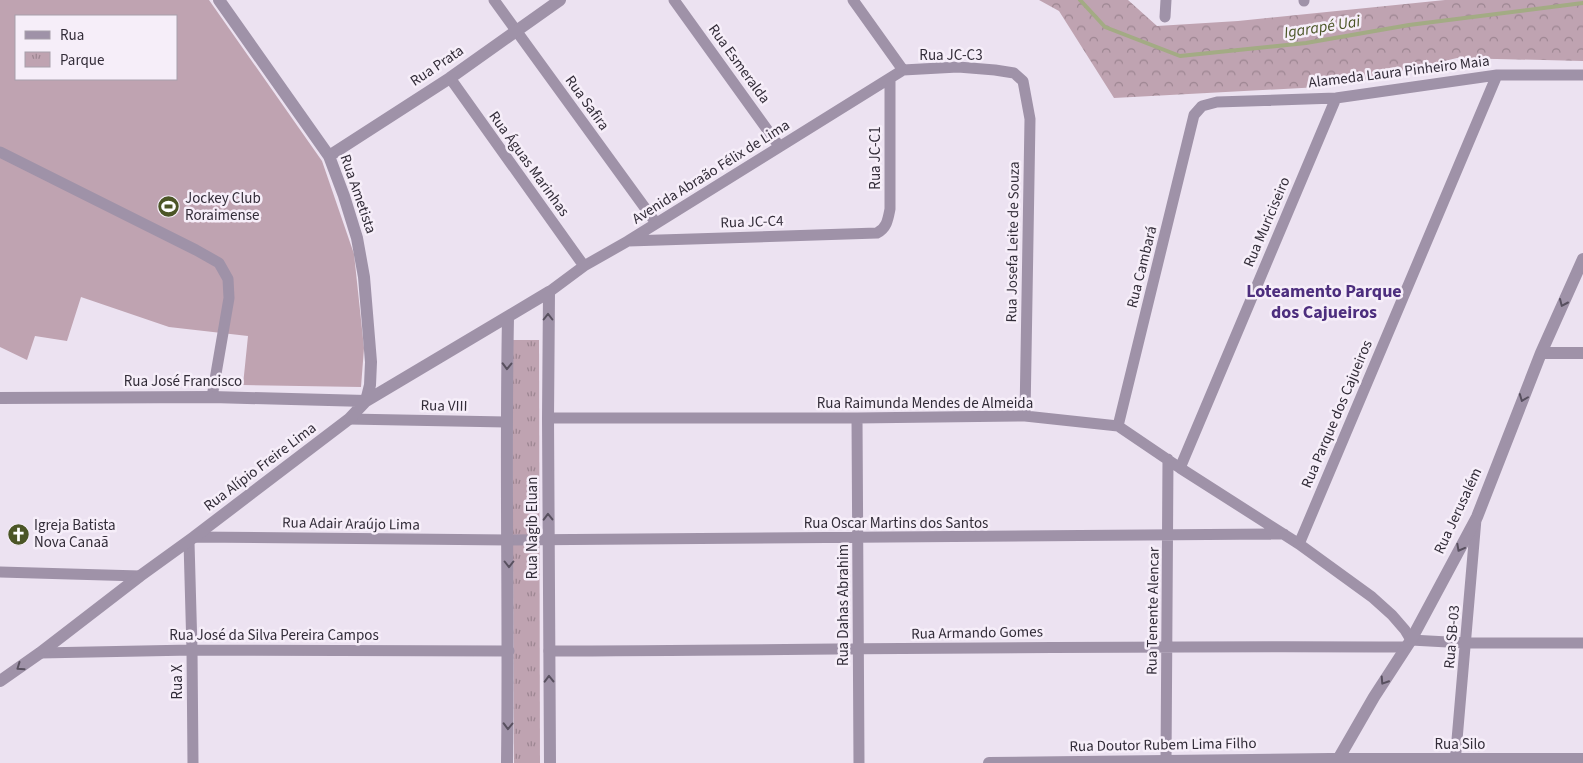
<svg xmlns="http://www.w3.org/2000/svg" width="1583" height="763" font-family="'Source Sans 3',sans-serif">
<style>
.grass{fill:#bfa3b1;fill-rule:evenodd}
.forest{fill:url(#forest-crowns)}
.park{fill:url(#park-tufts)}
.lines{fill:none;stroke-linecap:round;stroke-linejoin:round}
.stream{stroke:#a3ab84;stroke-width:4}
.minor{stroke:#9f92a8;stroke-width:11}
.tertiary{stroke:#9f92a8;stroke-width:12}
.oneway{stroke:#58505f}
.labels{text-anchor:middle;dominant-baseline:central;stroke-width:5;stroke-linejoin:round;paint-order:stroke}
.street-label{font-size:15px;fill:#322c38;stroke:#f6eef9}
.poi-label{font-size:15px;fill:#322c38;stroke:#f6eef9;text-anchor:start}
.water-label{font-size:16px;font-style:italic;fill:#4b5526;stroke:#f6eef9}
.quarter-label{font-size:18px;font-weight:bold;fill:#4d2e7e;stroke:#f6eef9}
</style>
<defs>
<pattern id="forest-crowns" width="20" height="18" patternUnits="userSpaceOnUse" patternTransform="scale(1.25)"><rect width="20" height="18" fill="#bfa3b1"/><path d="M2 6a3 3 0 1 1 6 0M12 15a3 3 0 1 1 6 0" fill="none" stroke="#9c8591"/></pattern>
<pattern id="park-tufts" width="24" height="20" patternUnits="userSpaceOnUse" patternTransform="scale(1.25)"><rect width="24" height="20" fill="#bfa3b1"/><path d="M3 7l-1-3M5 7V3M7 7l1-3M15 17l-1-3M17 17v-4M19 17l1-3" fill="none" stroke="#9c8591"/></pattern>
</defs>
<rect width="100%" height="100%" fill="#ece2f1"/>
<path class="grass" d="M0 0H209L322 161 354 254 364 348 361 387 243 385 248 336 169 327 81 297 67 341 35 336 27 360 0 347ZM16 16H176V79H16Z"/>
<path class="forest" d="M1039 0H1128L1157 26 1238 21 1445 0H1583V61L1457 58 1338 86 1114 98 1059 11Z"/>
<path class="park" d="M512 340H539L540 763H514Z"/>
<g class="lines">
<path class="stream" d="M1080 0 1105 27 1180 56 1306 43 1409 25 1583 3"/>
<path class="minor" d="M494 0 656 223
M674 0 779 146
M853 0 903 70
M1304 1V0
M1165 17 1166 0
M450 78 584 266
M0 152 196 250 219 263 228 279 229 298 212 397
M628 241 877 233C887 228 888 219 890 209V79
M549 292 584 266 628 241 903 70 958 67 995 70 1014 73 1023 81 1030 119 1025 416
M548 418H857L1025 416 1118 426 1180 468 1299 544 1372 597 1392 615 1405 630 1411 640 1466 643H1583
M857 418 859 763
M349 419 506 422
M1118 426 1194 115 1202 106 1217 102 1336 98 1497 75H1583
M1180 468 1336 98
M194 537 509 540 1284 534
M189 542 192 650 193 763
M1299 544 1497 75
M0 572 140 576
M549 651C835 650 1120 645 1406 647
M40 653 192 650 509 651
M1166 763 1168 459
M1455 763 1476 519"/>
<path class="tertiary" d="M219 0 329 156 344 196 357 238 364 277 371 362 370 385 366 401
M329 156 450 78 560 0
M549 292 548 418 550 763
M1541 353H1583
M0 398 212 397 366 401
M0 681 40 653 140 576 194 537 349 419 366 401 549 292
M507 763C509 614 505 466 508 318
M989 763 1330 759H1583
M1336 763 1374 697 1411 640 1477 517 1541 353 1583 259"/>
</g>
<defs><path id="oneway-chevron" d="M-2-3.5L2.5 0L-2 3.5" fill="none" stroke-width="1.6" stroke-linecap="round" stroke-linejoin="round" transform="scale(1.25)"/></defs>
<g class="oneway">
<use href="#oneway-chevron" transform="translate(1563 303) rotate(114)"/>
<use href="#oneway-chevron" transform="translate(548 317) rotate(-90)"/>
<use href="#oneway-chevron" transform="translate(507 366) rotate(91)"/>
<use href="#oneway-chevron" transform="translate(1523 398) rotate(111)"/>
<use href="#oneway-chevron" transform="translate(548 517) rotate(-91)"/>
<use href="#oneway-chevron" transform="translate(1460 548) rotate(118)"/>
<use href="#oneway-chevron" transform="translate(509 564) rotate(90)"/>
<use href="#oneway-chevron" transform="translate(20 667) rotate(145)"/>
<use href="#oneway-chevron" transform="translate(549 679) rotate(-91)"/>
<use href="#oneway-chevron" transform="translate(1384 681) rotate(123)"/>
<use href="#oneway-chevron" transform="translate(508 726) rotate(91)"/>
</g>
<defs>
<symbol id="stadium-disc" viewBox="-11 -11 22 22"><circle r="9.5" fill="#4b5526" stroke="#f6eef9"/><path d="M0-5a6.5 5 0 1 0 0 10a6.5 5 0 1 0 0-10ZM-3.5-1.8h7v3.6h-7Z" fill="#fff"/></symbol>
<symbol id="church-disc" viewBox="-11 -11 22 22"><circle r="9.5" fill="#4b5526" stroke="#f6eef9"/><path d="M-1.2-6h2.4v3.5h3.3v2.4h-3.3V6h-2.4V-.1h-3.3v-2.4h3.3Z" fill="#fff"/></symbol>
</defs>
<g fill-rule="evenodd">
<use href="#stadium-disc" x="156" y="194" width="25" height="25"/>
<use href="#church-disc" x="6" y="522" width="25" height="25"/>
</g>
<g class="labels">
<g class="street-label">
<text x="951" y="55">Rua JC-C3</text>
<text transform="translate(739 64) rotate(54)">Rua Esmeralda</text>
<text transform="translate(437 66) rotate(-34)">Rua Prata</text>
<text transform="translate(1399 72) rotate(-7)">Alameda Laura Pinheiro Maia</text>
<text transform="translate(587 103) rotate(54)">Rua Safira</text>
<text transform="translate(875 158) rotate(-90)">Rua JC-C1</text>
<text transform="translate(529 164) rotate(54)">Rua Águas Marinhas</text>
<text transform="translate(711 172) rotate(-32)">Avenida Abraão Félix de Lima</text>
<text transform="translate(358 194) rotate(71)">Rua Ametista</text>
<text transform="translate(752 222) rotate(-2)">Rua JC-C4</text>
<text transform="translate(1267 222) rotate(-67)">Rua Muriciseiro</text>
<text transform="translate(1013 242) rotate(-89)">Rua Josefa Leite de Souza</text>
<text transform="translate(1142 267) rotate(-76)">Rua Cambará</text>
<text x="183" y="381">Rua José Francisco</text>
<text x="925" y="403">Rua Raimunda Mendes de Almeida</text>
<text transform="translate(444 406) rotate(1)">Rua VIII</text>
<text transform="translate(1337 414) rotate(-67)">Rua Parque dos Cajueiros</text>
<text transform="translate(260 467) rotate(-37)">Rua Alípio Freire Lima</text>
<text transform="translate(1458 511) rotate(-65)">Rua Jerusalém</text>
<text x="896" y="523">Rua Oscar Martins dos Santos</text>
<text transform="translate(351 524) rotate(1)">Rua Adair Araújo Lima</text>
<text transform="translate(532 528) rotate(-90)">Rua Nagib Eluan</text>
<text transform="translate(843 605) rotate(-90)">Rua Dahas Abrahim</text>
<text transform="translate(1153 611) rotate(-89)">Rua Tenente Alencar</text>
<text transform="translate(977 633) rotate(-1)">Rua Armando Gomes</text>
<text x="274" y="635">Rua José da Silva Pereira Campos</text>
<text transform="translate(1452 637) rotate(-85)">Rua SB-03</text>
<text transform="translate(177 682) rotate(-90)">Rua X</text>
<text x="1460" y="744">Rua Silo</text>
<text transform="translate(1163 745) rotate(-1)">Rua Doutor Rubem Lima Filho</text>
</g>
<g class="poi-label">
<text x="185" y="198">Jockey Club<tspan x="185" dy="17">Roraimense</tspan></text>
<text x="34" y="525">Igreja Batista<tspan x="34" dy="17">Nova Canaã</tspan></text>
</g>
<g class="water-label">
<text transform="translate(1322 27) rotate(-9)">Igarapé Uai</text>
</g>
<g class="quarter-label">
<text x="1324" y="291">Loteamento Parque<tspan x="1324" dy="21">dos Cajueiros</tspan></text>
</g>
</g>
<rect x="15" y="15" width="162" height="65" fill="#f6eef9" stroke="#a8a0ac"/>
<rect x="25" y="31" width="25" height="8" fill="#9f92a8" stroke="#a8a0ac"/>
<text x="60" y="40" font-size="15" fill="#322c38">Rua</text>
<rect x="25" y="52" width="25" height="15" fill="url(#park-tufts)" stroke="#a8a0ac"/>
<text x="60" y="65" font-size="15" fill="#322c38">Parque</text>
</svg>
